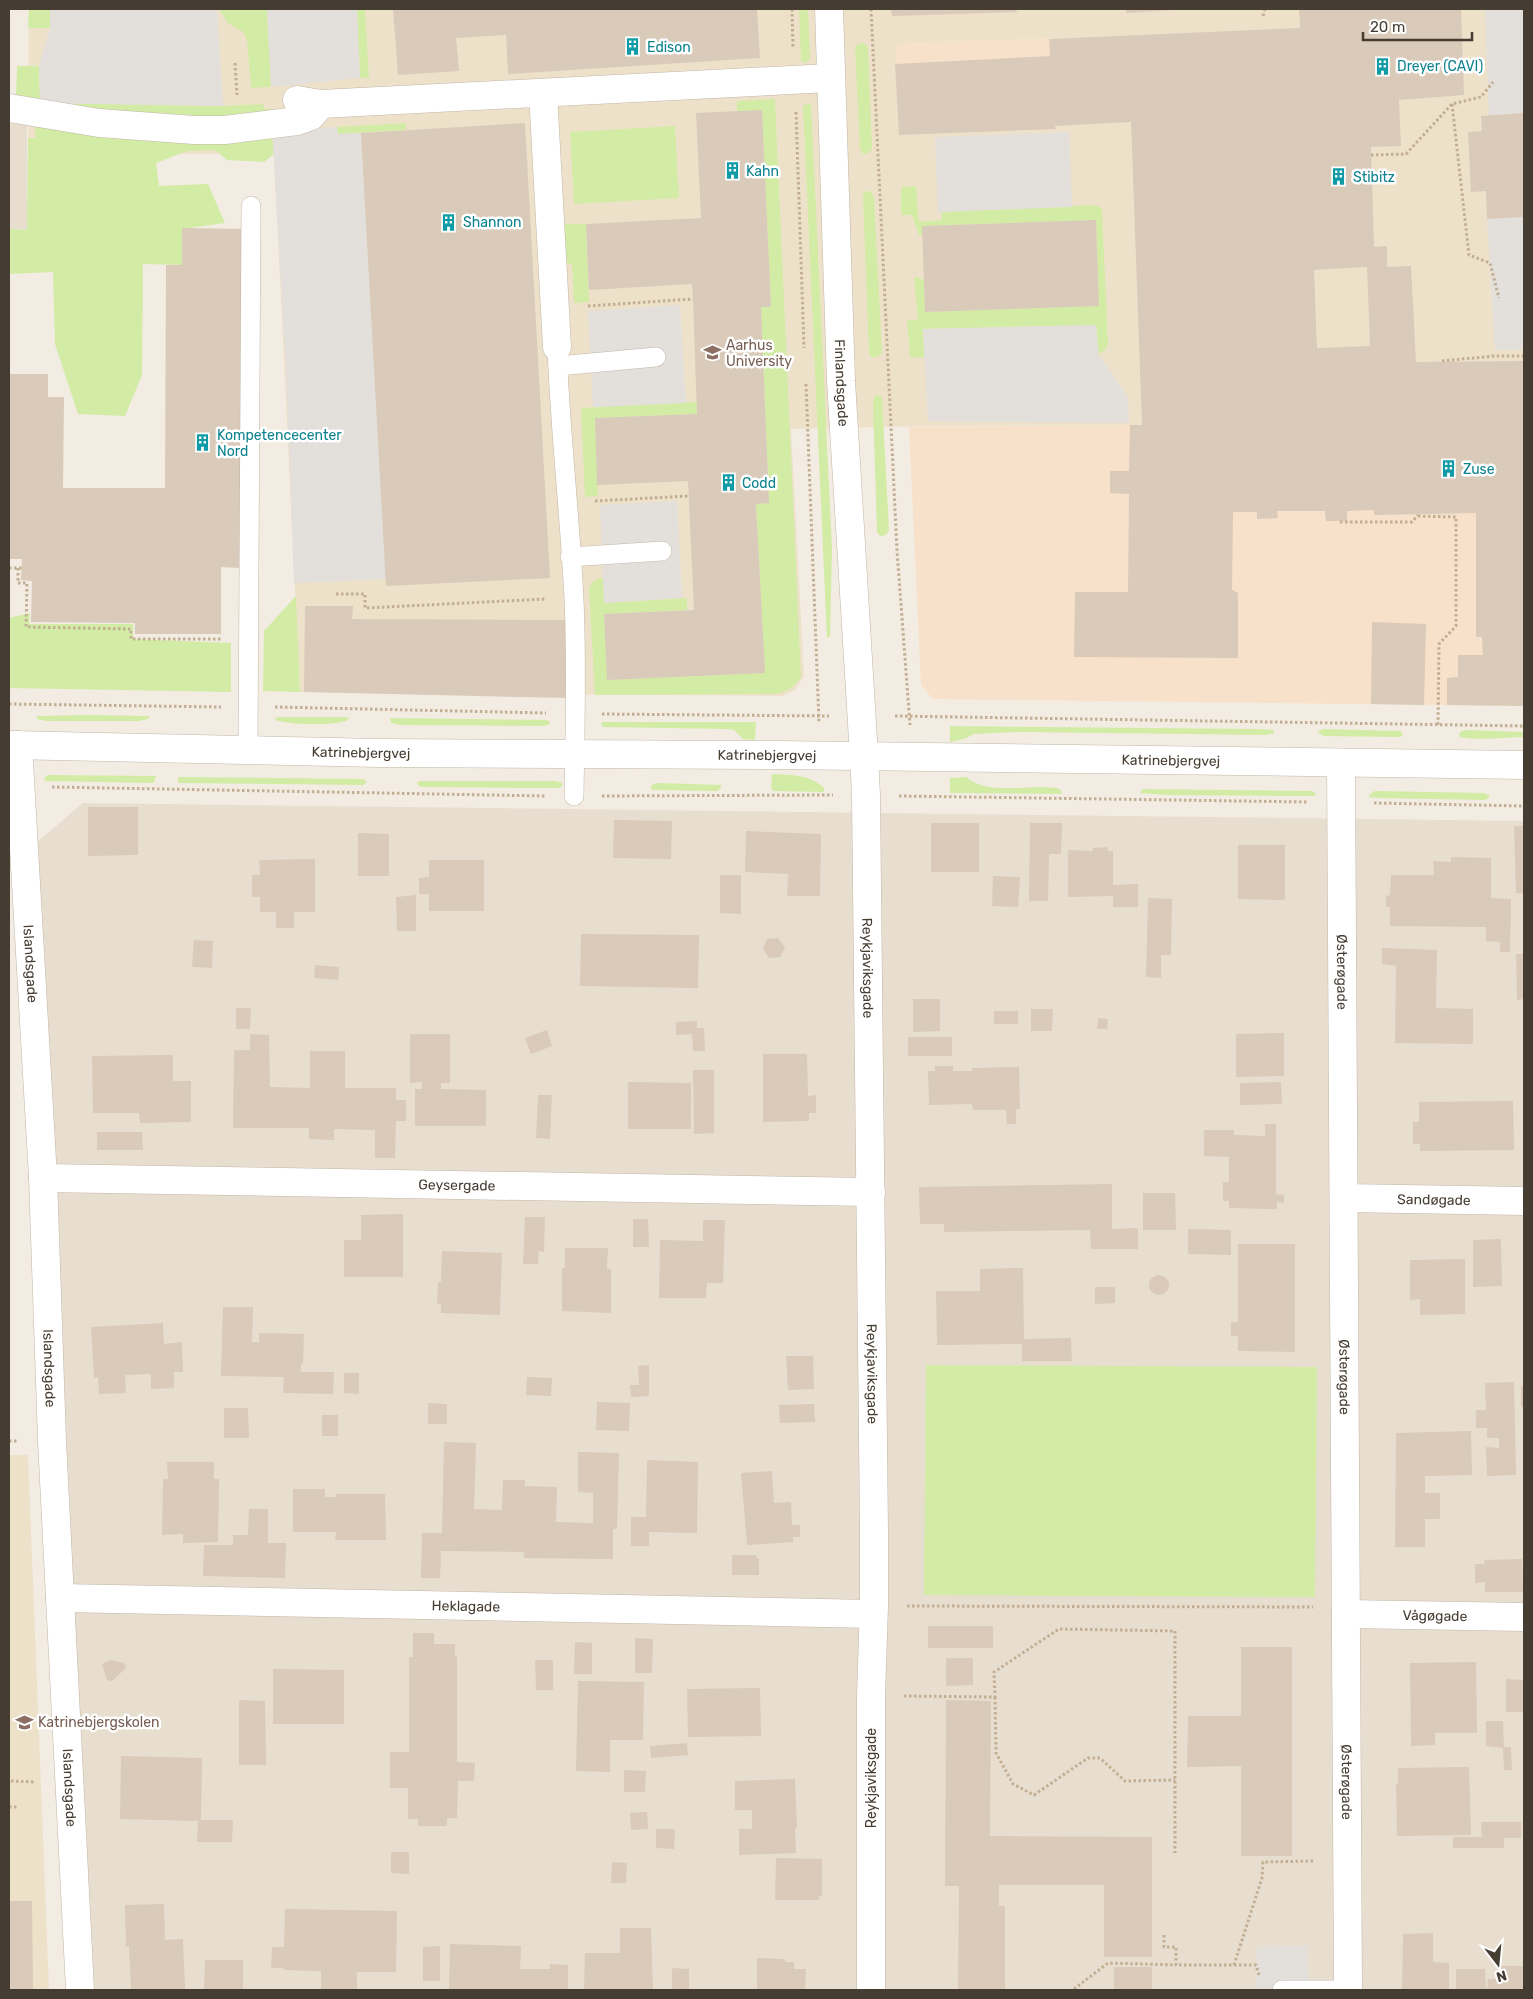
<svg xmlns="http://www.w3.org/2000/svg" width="1533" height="1999" font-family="Rubik,sans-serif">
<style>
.residential{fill:#e8decf}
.commercial{fill:#f8e1ca}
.education{fill:#eee1ca}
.green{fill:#d2eca5}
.parking{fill:#e3dfdb}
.building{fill:#d9cab9;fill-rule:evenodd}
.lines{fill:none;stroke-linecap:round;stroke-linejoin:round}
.service-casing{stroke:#c2b6a7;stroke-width:20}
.pedestrian-casing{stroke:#c2b6a7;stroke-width:29}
.minor-casing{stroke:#c2b6a7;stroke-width:29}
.tertiary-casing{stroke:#c2b6a7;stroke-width:29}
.path{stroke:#c2ae93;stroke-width:3;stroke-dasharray:2.5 2.5;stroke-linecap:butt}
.service{stroke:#fff;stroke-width:19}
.pedestrian{stroke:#fff;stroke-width:28}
.minor{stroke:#fff;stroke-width:28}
.tertiary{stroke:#fff;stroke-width:28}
.labels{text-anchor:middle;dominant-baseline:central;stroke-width:5;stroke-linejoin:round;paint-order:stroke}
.culture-label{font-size:14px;fill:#0d838f;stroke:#fff;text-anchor:start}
.education-label{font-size:14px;fill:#785e54;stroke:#fff;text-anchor:start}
.street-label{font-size:14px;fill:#453c32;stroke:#fff}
</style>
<rect width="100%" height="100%" fill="#f3ece2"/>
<path class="residential" d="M9 110H27V230L9 229Z
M83 803 1524 821V1990H93L35 844Z"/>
<path class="commercial" d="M1130 36 1476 513 1524 512V706L933 699 921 685 909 427 1142 425 1131 123 1056 126V129L899 135 895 64 897 43Z"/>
<path class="education" d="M29 9H1524V512L1374 515 1373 426H1319L1130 36 898 43 895 64 899 135 1055 129V126L1131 122 1142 425 928 426 791 429 804 676 795 690 783 696 300 692 274 154 28 153Z
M9 1455H28L49 1990H9Z"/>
<path class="green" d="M29 9H50V28H28Z
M219 9H267L271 87 251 88 247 40 243 32 228 23Z
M357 9H365L369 78H360Z
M799 9H808L810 58 807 62 803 63 801 59Z
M859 43H863L868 47 872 149 869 153 863 154 860 149 855 47Z
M17 66H39L40 103 223 106 263 104 264 109H284L298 114 225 124 134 119 43 107 29 105 16 97Z
M775 99 801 678C792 688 787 692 774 694L595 695 589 588C593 581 595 579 603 578L604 603 687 598V610L604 614 608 680 765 673 756 504 769 503 761 307 771 306 770 281 762 111 737 112V101Z
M811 104 832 549 830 636 827 638 803 105Z
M37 120 272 129 274 154 264 162 227 160 215 150 187 151 156 163 159 186 208 184 225 223 182 229V265L143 264 142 375 125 416 78 414 55 344 53 272 9 274V229L27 230 28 138H36L35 129Z
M406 123V130L337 134V127Z
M675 126 679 198 574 204 570 132Z
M916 186 919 222 942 220V212L1096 205 1102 209 1108 343 1107 348 1098 355 1096 325 923 329 924 357 910 358 907 321 918 319 914 278 916 277 924 280 925 312 1099 306 1096 220 922 226V235H919L912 215H901V187Z
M871 191 874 197 882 353 877 357H872L869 354 863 197 864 192Z
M564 224H586L589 302 574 303 572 264 567 263Z
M879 395 882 398 889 530 886 535 880 536 877 532 873 405 874 397Z
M697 402V414L595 418 598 496 585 497 581 408Z
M296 596 300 692 263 691 264 631Z
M30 613 29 624H133V639L231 643V692L9 688V618Z
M87 715 150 716 148 719 139 721H47L37 719V716Z
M278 717H347L349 719C341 727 283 725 274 719Z
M390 718 547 720 550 722V724L544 726 399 725 391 723Z
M602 722H756L755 740 743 739 734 730 727 729 603 727 601 724Z
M950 726 1257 729 1274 730V733L1266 735 1020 732 974 734 964 739 950 742Z
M1324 729 1400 731 1402 732V736L1399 737 1323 736 1317 731Z
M1466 730 1524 732V737C1502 737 1481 741 1459 737L1460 732Z
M772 774C791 775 809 774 824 788V792L773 791 771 787Z
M48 775 156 776 154 783 45 781 44 778Z
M178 777 364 779 367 782 363 785 178 783Z
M966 777C990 797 1031 783 1060 789L1062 794 950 793V778Z
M421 781H556L562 783V786L559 788 421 787 418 785 417 782Z
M659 783 721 785V788L717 791 653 790 650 788 653 784Z
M1143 789 1312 791 1315 793 1316 796 1166 795 1140 793Z
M1375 791 1483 793 1489 795V798L1485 800 1379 798 1369 797 1370 794Z
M926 1365 1317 1367 1315 1597 924 1595Z"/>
<path class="parking" d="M50 9H217L223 106 40 103 39 66 50 28Z
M267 9H357L360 78 271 87Z
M1485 9H1524V114L1489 115Z
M337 127 338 134 361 133 386 579 294 583 286 370 272 130Z
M1069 132 1072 207 938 212 935 137Z
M1524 217V350H1495L1487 219Z
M680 305 686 403 593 407 588 311Z
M1096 325 1099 355 1128 397 1129 423 928 421 923 329Z
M677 501 682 598 604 603 600 505Z
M1307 1946 1309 1990H1256L1257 1947Z"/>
<path class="building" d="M393 9H757L760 58 508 74 506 35 456 38 459 71 398 75Z
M891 9H1016L1017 12 892 16Z
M1126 9H1174V10L1126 13Z
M1299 9H1461L1464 95 1399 100 1401 146 1371 147 1374 247 1387 246V267L1411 266 1416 362 1524 361V706L1447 705V678L1458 677V655H1483L1482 637H1476V513L1374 515V510L1347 511V521H1326L1325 511H1277L1278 518 1257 519V512H1233L1232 590 1238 593V658L1074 657 1075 592H1128L1129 494 1110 493V471H1129L1130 425H1142L1131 122 1055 126 1056 129 899 135 895 64 1050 56 1049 39 1300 28ZM1367 267 1370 346 1317 348 1314 270Z
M762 110 771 307H761L769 503 756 504 765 673 607 680 604 614 694 610 688 481 597 485 595 418 697 414 693 299 692 284 589 290 586 224 701 218 696 113Z
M1524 113V217L1487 219 1486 191 1471 192 1468 132 1482 131 1481 116Z
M525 123 550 578 386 586 361 133Z
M1096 220 1099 306 925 312 922 226Z
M182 228 242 229 240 568 221 567V634H135V623L31 622 32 581 21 580 22 559H9V374H48V397H64L63 488H165L166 265H182Z
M305 606H353L352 619 567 620 568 698 304 692Z
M1372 622 1426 624 1424 705 1371 704Z
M88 807H138V855L88 856Z
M614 820 672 821 671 859 613 858Z
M931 823H979V872H931Z
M1030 823H1062L1061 854H1049L1048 901H1029Z
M1514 826H1524V893H1516Z
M746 831 821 834 820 896H787L788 874 745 872Z
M358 833 389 834V876H358Z
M1238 845H1285V900L1238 899Z
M1107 847 1108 851H1113V885L1138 884V907H1113V896L1068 897V850L1092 851 1093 848Z
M1451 857 1491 858V898L1511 899 1510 952H1500V942L1486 941V927L1390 926V907H1386V896L1390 895 1391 875H1434L1433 861 1451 862Z
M315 859V912H294V928H276V912H260V897H252V875H260L259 860Z
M429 860H484V911H429V894H419V878L429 877Z
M720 875H741V914L720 913Z
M993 876 1020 877 1018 907 992 906Z
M416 895V931H397L396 897Z
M1148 898 1172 899 1171 955H1161V978L1146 977Z
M581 934 699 935 698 988 580 986Z
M778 938 785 947 780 957 769 958 763 949 767 939Z
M194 940 213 941 212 968 192 967Z
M1382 948 1437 950 1436 1008 1473 1009V1044L1395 1043 1396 966 1382 964Z
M1516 954H1524V999L1517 1000Z
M315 965 339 967 338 980 314 978Z
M913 999H940V1031L913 1032Z
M236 1008H251L250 1029H236Z
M1031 1009H1053L1052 1031H1031Z
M994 1011H1018V1024H994Z
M1098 1018 1108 1019 1107 1029H1097Z
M697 1021V1028H704L705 1051H693L692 1034 676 1035V1022Z
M547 1030 552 1046 531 1054 525 1038Z
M1284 1033V1076L1236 1077V1034Z
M250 1034 269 1035 270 1087 310 1088V1051H345V1088H396V1100H406V1121H396L395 1158H375V1130L334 1129V1140L309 1139V1128H233L234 1050H250Z
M410 1034H450V1083H441V1089L486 1090V1126H415V1089H422V1082L410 1083Z
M908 1037H952V1056H908Z
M763 1054H807L808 1096 816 1095V1113H809V1121L763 1122Z
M173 1055V1081H191V1122L140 1123 139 1113H93L92 1056Z
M935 1066H953V1071H972V1068L1019 1067 1020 1109H1016V1124H1007L1006 1110H973L972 1104 929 1105 928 1071H935Z
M693 1070H714V1133L694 1134Z
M628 1082 691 1083V1129H628Z
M1281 1082 1282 1104 1240 1105V1083Z
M538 1095H552L550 1139 536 1138Z
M1513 1101 1514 1150 1420 1151V1144H1413V1122H1419V1102Z
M1265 1124H1276V1194L1284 1195V1203L1277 1202V1209L1229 1208V1201H1223V1182H1229V1157L1204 1156V1130H1234V1135L1265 1136Z
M97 1132H142L143 1150H97Z
M1112 1184V1229L1138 1228V1249H1091L1090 1230 944 1232V1224H920L919 1187Z
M1143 1193H1175L1176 1230H1143Z
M403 1214V1277H344V1240H361V1215Z
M525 1217H545L544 1252 539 1251 538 1264H523Z
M633 1219H648L649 1247H633Z
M703 1220H725L723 1283H707L706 1298H659L660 1240 703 1241Z
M1188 1229 1231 1230V1255L1188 1254Z
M1501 1239 1502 1286 1473 1287V1240Z
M1238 1244H1295V1352L1238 1351V1336H1231V1322H1238Z
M565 1248H608L607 1269H611V1313L562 1311V1268H565Z
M442 1251 502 1253 500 1315 441 1313V1305L437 1304 438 1282H441Z
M1465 1259V1314L1420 1315V1299L1410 1300V1260Z
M1023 1268 1024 1339 1071 1338 1072 1361H1022V1344L937 1345 936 1291H980V1269Z
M1149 1285a10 10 0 1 1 20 0a10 10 0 1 1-20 0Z
M1095 1287H1115V1303L1095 1304Z
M223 1307H253L252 1342H259V1333L304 1334 303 1364 301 1363V1372H334L333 1394 283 1393 284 1377 221 1376Z
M163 1323 164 1344 182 1342 183 1372H174V1388L151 1389V1374L125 1375 126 1393 99 1394 98 1377 94 1378 91 1327Z
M786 1356H813L814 1389 788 1390Z
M649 1365V1396L631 1397 630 1385H639L638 1366Z
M344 1373H359V1394L344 1393Z
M527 1377 552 1378 551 1396 526 1395Z
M1514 1382 1516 1475 1487 1476 1486 1447 1499 1448V1438H1487V1428H1476V1410H1486L1485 1383Z
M1521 1386H1524V1407H1521Z
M597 1402 630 1403 629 1431 596 1430Z
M428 1403 447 1404V1424H428Z
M814 1404 815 1422 780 1423 779 1405Z
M224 1408H248L249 1438H224Z
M322 1415H338V1436H322Z
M1471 1431 1472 1475 1425 1476V1493H1440V1519H1425V1547H1395L1396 1433Z
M444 1442 476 1443 474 1509 502 1510 503 1480H525V1486L557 1487 556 1522 593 1523V1493L578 1492V1452L619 1453 617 1529H613V1559L524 1558V1552L441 1551 440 1578H421L422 1533H442Z
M647 1460 698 1462 697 1533 649 1532V1546H631V1517H646Z
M167 1462H214V1479H219L218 1542 183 1543V1534L162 1535 163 1479H168Z
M772 1471 774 1503 791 1502 792 1525H800V1537H793V1542L747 1545 741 1473Z
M293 1489H325V1497H336V1494H385L386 1540H335L336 1532H293Z
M249 1509H268V1543H286L285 1578 203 1576 204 1545H233V1535H248Z
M732 1555H756V1558H759V1575H732Z
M1522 1559 1523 1592H1485V1582L1475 1583V1564H1485L1484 1560Z
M928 1626H993V1648H928Z
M413 1633H434V1644H455V1657H457V1762L475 1763 474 1781H458L457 1818H447V1826H418V1819H408V1788H390V1752H409V1657H413Z
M635 1638 653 1639 652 1673H635Z
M575 1642 592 1643V1674H574Z
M1241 1647H1292V1856H1241V1766L1187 1767 1188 1716H1241Z
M946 1658H973V1685L946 1686Z
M111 1660 124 1663 126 1668 112 1681 107 1680 102 1664Z
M535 1660H553V1690H536Z
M1476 1662 1477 1733H1435V1745L1411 1746 1410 1663Z
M273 1669 344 1670V1724H273Z
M1506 1679 1524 1680V1712H1506Z
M578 1681 644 1682 643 1740H610V1772L576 1771Z
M760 1688 761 1736 688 1737 687 1689Z
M239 1700 265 1701 266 1765H239Z
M946 1700 991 1701 990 1836 1152 1837V1957H1104V1885H999V1906H1005V1990H958L959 1886H945Z
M1486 1721H1503L1504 1747H1511L1512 1770H1504L1503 1748 1486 1746Z
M687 1743 688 1755 651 1758 650 1746Z
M121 1756 202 1758 201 1820H233L232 1842H197L198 1821 120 1819Z
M1469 1767 1471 1835 1397 1836 1396 1784H1398V1768Z
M624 1770 646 1771 645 1792H624Z
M795 1779 797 1826 795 1829 796 1853 739 1855V1829H752V1810H735V1781Z
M647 1812 648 1829 631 1830 630 1813Z
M1481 1822H1521V1838H1504V1848H1453V1837H1482Z
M656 1829H675L674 1849 656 1848Z
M391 1852H409V1874L391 1873Z
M776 1858 822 1859V1896H819V1900H775Z
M612 1862 627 1863 626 1883H611Z
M9 1901H32L33 1990H9Z
M164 1904 165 1940 183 1939 185 1990H131L129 1946 126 1947 125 1905Z
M285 1909 397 1911 396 1972H357V1990H321V1971L283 1970 284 1968H271L272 1947H284Z
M620 1928H651L653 1990H584L585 1953H620Z
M1433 1933V1962L1449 1963V1990H1402L1403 1934Z
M450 1944 521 1946 520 1969H550V1964L568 1965V1990H449Z
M440 1946V1981H423V1947Z
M757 1958 785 1959V1962H794V1969H806L805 1990H757Z
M205 1960H243V1990H204Z
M1498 1966H1524V1990H1487L1488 1979H1498Z
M1114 1967H1152V1990H1114Z
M672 1968 689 1969V1990H672Z
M1456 1969H1485L1486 1990H1456Z"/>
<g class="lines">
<defs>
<path id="service" d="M557 347C560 431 570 515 574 600 577 665 575 731 574 796
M558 366 656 357
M570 557 662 551
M248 750 251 206
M1282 1990H1348"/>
<path id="pedestrian" d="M543 93 557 347
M297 100 321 104 830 78
M9 108 99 123 194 130H225L297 121 311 116 321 104"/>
<g id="minor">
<path id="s1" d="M18 745 43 1178 52 1441 80 1990"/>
<path id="s2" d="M864 756 866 795 874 1532V1606L871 1696V1990"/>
<path id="s3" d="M1341 763 1348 1990"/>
<path id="s4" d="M43 1178 871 1192"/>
<path id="s5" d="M1344 1198 1524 1201"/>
<path id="s6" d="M60 1598 873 1614"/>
<path id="s7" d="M1346 1614 1524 1617"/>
</g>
<g id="tertiary">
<path id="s8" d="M829 9 841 381 864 756"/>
<path id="s9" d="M9 745 379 753 781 755 1524 765"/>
</g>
</defs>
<use href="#service" class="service-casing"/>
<use href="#pedestrian" class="pedestrian-casing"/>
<use href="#minor" class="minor-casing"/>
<use href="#tertiary" class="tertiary-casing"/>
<path class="path" d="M792 9 793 48
M871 9 897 551 910 725
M1263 16 1265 9
M235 63 237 95
M1452 104 1469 255 1490 263 1499 298
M796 112 804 348
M1371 155 1406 154 1452 104 1481 97 1493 82
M588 306 693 299
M1442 361 1494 356H1524
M806 384 819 723
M595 501 689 496
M1418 516 1456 517V626L1439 644 1438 725
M1340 522H1412L1418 515
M9 568H22
M18 568V583H27L26 627 131 629V639H221
M336 594H365V608L545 599
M9 704 221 707
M275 707 546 713
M602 714 829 716
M895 716 1524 726
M52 787 546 796
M602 796 833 795
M899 796 1308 802
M1374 803 1524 806
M9 1441H19
M907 1606 1313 1607
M904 1696 995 1697 994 1672 1059 1629 1175 1631V1853
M995 1697 996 1753 1013 1784 1034 1795 1088 1758H1100L1125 1781 1175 1780
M11 1781 36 1782
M9 1807H18
M1164 1935V1947H1176V1965H1256L1259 1975
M1234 1965 1262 1878 1263 1862 1314 1861
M1074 1989 1108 1963 1176 1965"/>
<use href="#service" class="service"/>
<use href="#pedestrian" class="pedestrian"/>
<use href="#minor" class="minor"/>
<use href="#tertiary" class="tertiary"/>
</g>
<defs>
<symbol id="building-bare" viewBox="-9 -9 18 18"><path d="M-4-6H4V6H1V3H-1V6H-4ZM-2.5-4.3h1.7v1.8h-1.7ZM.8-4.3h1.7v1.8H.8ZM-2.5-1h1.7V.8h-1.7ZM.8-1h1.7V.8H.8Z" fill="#0f9aa8" stroke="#fff" stroke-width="2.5" paint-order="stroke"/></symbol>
<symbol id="university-bare" viewBox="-9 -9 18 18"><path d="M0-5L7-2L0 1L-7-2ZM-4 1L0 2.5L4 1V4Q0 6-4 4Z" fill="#8d6e63" stroke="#fff" stroke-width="2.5" paint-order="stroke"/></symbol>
<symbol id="school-bare" viewBox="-9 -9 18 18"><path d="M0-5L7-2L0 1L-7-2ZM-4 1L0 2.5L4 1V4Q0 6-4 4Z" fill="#8d6e63" stroke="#fff" stroke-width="2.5" paint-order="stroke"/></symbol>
</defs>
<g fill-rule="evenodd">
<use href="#building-bare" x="620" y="34" width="25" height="25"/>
<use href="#building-bare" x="1370" y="54" width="25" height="25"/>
<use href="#building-bare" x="720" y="158" width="25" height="25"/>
<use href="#building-bare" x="1326" y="164" width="25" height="25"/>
<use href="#building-bare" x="436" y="210" width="25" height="25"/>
<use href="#university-bare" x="700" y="340" width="25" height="25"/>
<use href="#building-bare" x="190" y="430" width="25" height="25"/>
<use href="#building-bare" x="1436" y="456" width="25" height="25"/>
<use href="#building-bare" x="716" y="470" width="25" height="25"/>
<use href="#school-bare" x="12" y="1710" width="25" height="25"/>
</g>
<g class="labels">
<g class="culture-label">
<text x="647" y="47">Edison</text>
<text x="1397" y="66">Dreyer (CAVI)</text>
<text x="746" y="171">Kahn</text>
<text x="1353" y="177">Stibitz</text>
<text x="463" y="222">Shannon</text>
<text x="217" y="435">Kompetencecenter<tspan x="217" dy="16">Nord</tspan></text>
<text x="1463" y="469">Zuse</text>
<text x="742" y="483">Codd</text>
</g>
<g class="education-label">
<text x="726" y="345">Aarhus<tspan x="726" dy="16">University</tspan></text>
<text x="38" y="1722">Katrinebjergskolen</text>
</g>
<g class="street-label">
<text stroke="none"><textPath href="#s8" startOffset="374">Finlandsgade</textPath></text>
<text stroke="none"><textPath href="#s9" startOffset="352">Katrinebjergvej</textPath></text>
<text stroke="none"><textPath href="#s9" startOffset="758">Katrinebjergvej</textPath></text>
<text stroke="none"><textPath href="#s9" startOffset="1162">Katrinebjergvej</textPath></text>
<text stroke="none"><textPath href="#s1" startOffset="219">Islandsgade</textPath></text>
<text stroke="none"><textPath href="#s2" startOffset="212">Reykjaviksgade</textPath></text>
<text stroke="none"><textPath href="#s3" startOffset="209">Østerøgade</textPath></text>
<text stroke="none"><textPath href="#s4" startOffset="414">Geysergade</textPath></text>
<text stroke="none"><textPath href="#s5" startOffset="90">Sandøgade</textPath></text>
<text stroke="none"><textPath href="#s1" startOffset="624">Islandsgade</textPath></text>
<text stroke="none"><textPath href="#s2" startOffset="618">Reykjaviksgade</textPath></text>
<text stroke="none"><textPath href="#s3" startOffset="614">Østerøgade</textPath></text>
<text stroke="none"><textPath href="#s6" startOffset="406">Heklagade</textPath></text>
<text stroke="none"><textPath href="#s7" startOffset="89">Vågøgade</textPath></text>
<text transform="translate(871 1778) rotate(-90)">Reykjaviksgade</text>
<text stroke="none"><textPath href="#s3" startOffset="1019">Østerøgade</textPath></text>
<text stroke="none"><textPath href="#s1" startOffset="1044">Islandsgade</textPath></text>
</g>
</g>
<rect width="1533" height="1999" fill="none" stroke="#453c32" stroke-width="20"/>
<g transform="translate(1498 1964) rotate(164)" stroke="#ffffff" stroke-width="4" paint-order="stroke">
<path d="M0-4L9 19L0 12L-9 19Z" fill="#453c32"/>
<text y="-8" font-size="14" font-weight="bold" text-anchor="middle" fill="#453c32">N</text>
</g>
<path d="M1363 32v8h109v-8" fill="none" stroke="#453c32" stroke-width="2.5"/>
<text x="1370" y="32" font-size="15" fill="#453c32" stroke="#ffffff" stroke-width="4" paint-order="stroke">20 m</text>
</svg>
